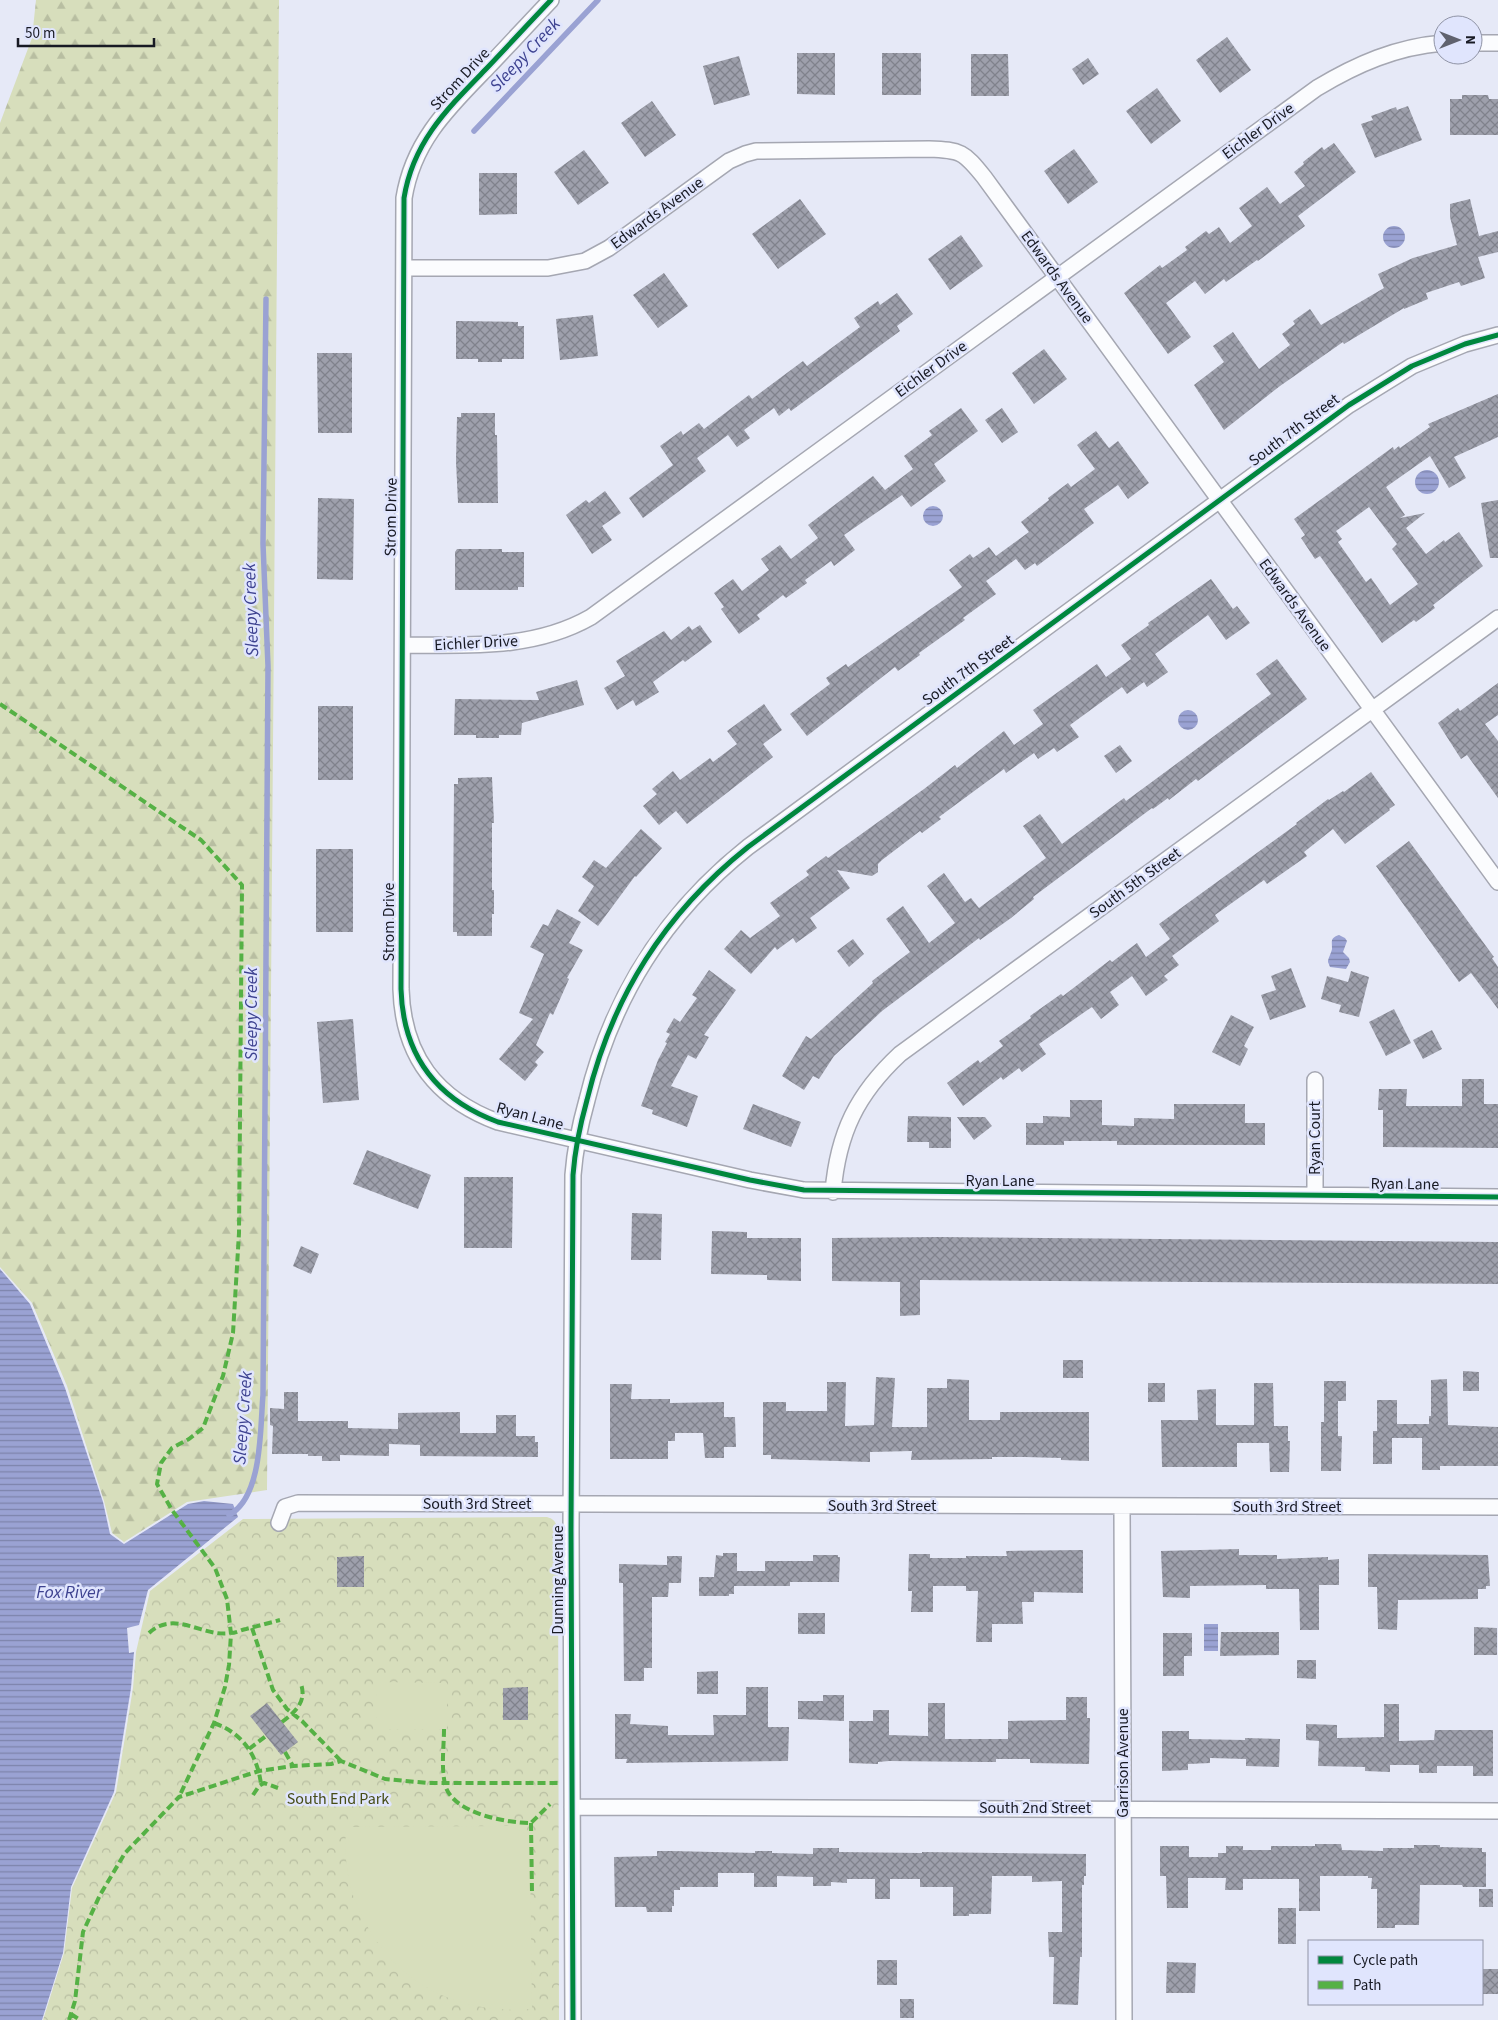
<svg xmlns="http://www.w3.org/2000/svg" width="1498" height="2020" font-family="'Source Sans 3',sans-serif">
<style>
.forest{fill:url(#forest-firs)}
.park{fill:url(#park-crowns)}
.garden{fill:#d7debc}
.water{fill:url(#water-rules)}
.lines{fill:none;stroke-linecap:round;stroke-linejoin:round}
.stream{stroke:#9aa2d3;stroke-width:5.5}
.building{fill:url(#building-cross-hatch);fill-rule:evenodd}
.street-casing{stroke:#a5a7b2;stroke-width:18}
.street{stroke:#fbfcfe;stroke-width:15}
.quiet{stroke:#55b145;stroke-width:4;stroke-dasharray:8 4;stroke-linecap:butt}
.cycleway-casing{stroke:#e0e5fd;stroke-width:8}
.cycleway{stroke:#00873e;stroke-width:5}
.labels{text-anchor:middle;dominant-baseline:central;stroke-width:5;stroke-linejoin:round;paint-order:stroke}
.street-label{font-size:16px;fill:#181a24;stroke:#e0e5fd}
.park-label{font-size:16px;fill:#464c16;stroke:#e0e5fd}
.water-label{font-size:18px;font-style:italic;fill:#3d4290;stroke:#e0e5fd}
</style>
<defs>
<pattern id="forest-firs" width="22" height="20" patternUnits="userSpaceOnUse" patternTransform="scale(1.25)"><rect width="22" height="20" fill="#d7debc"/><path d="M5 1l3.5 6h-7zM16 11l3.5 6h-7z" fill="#b8bea1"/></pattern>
<pattern id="park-crowns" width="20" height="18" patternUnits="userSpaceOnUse" patternTransform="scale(1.25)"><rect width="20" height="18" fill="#d7debc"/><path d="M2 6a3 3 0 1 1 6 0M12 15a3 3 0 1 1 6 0" fill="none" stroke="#b8bea1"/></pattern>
<pattern id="water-rules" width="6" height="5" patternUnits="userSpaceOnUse" patternTransform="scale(1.25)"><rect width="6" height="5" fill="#9aa2d3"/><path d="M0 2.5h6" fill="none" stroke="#7d83ab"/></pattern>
<pattern id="building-cross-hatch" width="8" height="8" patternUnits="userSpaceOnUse" patternTransform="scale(1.25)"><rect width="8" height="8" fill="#9ea0ac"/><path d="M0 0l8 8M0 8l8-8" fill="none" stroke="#80828c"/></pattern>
</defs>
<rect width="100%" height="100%" fill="#e6e9f7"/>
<path class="forest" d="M36 0H279L267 1490 187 1502 124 1542 112 1533 104 1501 67 1386 32 1303 0 1267V123L32 38Z"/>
<path class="park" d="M547 1517C554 1519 556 1522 558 1530L559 2020H43L64 1953 72 1888 116 1792 133 1688 136 1652 150 1591 243 1519Z"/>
<path class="garden" d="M377 1682 447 1683V1729H377Z
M510 1826 524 1833 530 1848 532 2009C459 2015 394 1984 362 1916 357 1906 352 1895 350 1884 345 1865 345 1846 346 1827Z"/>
<path class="water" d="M1383 237a11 11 0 1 1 22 0a11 11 0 1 1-22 0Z
M1415 482a12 12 0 1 1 24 0a12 12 0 1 1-24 0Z
M923 516a10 10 0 1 1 20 0a10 10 0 1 1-20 0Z
M1178 720a10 10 0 1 1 20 0a10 10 0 1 1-20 0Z
M1339 935 1345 938 1347 941 1343 952 1349 958 1350 962 1346 969 1330 967 1328 962C1328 958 1331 954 1332 949 1332 941 1330 938 1339 935Z
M0 1269 30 1304 65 1388 103 1502 110 1534 124 1544 188 1504 204 1501 233 1504 238 1517 148 1590 139 1625 127 1628 129 1653 134 1652 131 1688 114 1792 71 1887 63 1953 42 2020H0Z
M1204 1624H1218V1651H1204Z"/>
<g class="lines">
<path class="stream" d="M474 131 598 0
M229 1515C263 1497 260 1427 263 1395L268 666 263 544 266 299"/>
</g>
<path class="building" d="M1227 37 1251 70 1220 93 1196 60Z
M797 53H835V95L797 94Z
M882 53H921V95H882Z
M971 54H1008L1009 96H971Z
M739 56 750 95 714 105 703 66Z
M1088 58 1099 74 1083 85 1072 69Z
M1157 88 1181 121 1151 144 1126 111Z
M1462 95H1488L1489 99H1498V135H1450V99H1462Z
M652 101 676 135 645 157 621 123Z
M1408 106 1422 140 1375 158 1361 124 1373 120 1371 116 1396 107 1397 110Z
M1334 143 1356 172 1298 216 1305 226 1258 261 1257 260 1226 282 1224 279 1205 294 1195 281 1166 303 1191 337 1168 354 1124 293 1160 265 1162 268 1187 250 1185 247 1206 231 1209 234 1219 227 1230 243 1252 226 1239 208 1267 187 1280 204 1305 186 1294 172 1304 164 1303 162 1322 147 1324 150Z
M1074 149 1098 182 1068 204 1044 171Z
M584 150 609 183 578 205 554 172Z
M479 173H517V214L479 215Z
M800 199 826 234 778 269 752 234Z
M1470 199 1479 236 1498 231V252L1478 257 1485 278 1461 286 1459 282 1426 293 1428 299 1404 309V308L1344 344 1343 342 1280 386 1224 430 1194 385 1224 362 1213 346 1233 332 1259 369 1290 345 1282 334 1295 324 1293 321 1310 309 1321 325 1384 288 1378 274 1413 258 1457 245 1450 217V204Z
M961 235 983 266 950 290 928 259Z
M664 273 688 306 658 328 633 295Z
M897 293 913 314 897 326 900 331 791 411 789 408 779 416 774 408 744 430 750 438 737 447 728 435 697 458 706 471 643 518 629 498 673 465 660 446 681 431 683 435 699 423 704 429 749 395 752 399 803 361 807 366 860 327 854 318 878 301 880 305Z
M593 315 598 356 560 360 556 319Z
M456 321 518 322V326H524V359H502V362H478V359H456Z
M1044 349 1067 379 1034 404 1012 373Z
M317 353H352V433H318Z
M1498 394V437L1454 457 1466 478 1449 488 1430 456 1386 487 1405 515 1400 518 1425 513 1406 528 1426 554 1444 540 1445 542 1459 532 1483 566 1433 605 1435 608 1416 622 1414 620 1382 643 1320 556 1315 559 1301 538 1305 535 1294 519 1393 447 1394 450 1399 446 1400 448 1430 427 1428 424ZM1369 507 1397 544 1392 549 1418 584 1390 605 1371 578 1366 582 1338 542 1342 539 1336 531Z
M961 408 978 431 934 464 946 481 911 507 902 495 844 535 855 550 834 566 831 561 805 580 807 583 786 598 783 595 757 615 760 619 739 634 721 609 724 607 714 593 733 579 742 591 769 570 761 559 780 545 791 559 818 538 808 525 873 476 885 490 913 469 904 456 932 435 929 431Z
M1002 408 1018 432 1002 443 985 420Z
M461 413H495V435H497L498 503H458L456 461 457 417H461Z
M1096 431 1109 448 1118 441 1149 483 1128 499 1118 485 1084 509 1094 523 1037 566 1035 563 1025 570 1016 559 986 581 996 594 963 618 965 620 919 653 920 655 898 671 895 667 807 736 790 714 830 684 826 678 846 664 848 667 962 587 949 570 970 554 973 558 989 547 996 556 1029 532 1021 522 1049 500 1048 498 1068 483 1071 487 1095 469 1077 445Z
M605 491 621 513 602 526 612 540 592 554 566 515 586 500 589 503Z
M318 498 354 499 353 580 317 579Z
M1498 500V558H1490L1481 503Z
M457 549H502V552H524V587H518V590H455V552Z
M1211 579 1233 609 1237 606 1250 623 1226 640 1208 615 1155 654 1168 672 1147 687 1144 682 1127 694 1122 687 1070 725 1079 737 1057 752 1054 748 1038 759 1034 753 1006 773 1004 769 939 817 941 819 922 833 920 831 882 860 878 864V872L872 876 837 870 850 888 810 918 817 928 796 943 793 938 777 950 775 947 751 974 724 949 741 930 750 938 780 916 770 903 809 875 806 871 826 856 828 858 924 789 955 765 957 768 1004 731 1014 745 1043 724 1033 710 1097 664 1106 677 1131 659 1121 645 1149 625 1148 623Z
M700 625 712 642 685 662 683 660 653 682 659 692 636 706 633 700 617 710 604 688 625 676 616 661 664 631 671 640 689 626 692 630Z
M1277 659 1307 699 1198 781 1196 779 1169 800 1168 798 1153 809 1152 808 1033 897 1034 899 1011 918 980 940 979 938 882 1011 834 1056 819 1079 813 1076 804 1090 782 1076 806 1036 811 1039 873 983 872 981 910 952 886 919 903 906 929 943 955 923 927 886 944 873 965 902 971 898 979 908 1046 858 1023 826 1040 814 1062 844 1124 798 1126 801 1271 694 1256 674Z
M577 680 584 705 522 723 521 735H499V738H476V735H454L455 699 539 700 536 692Z
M1498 683V715L1485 724 1498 741V798L1467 755 1461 759 1438 723 1458 708 1460 711Z
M764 704 782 730 763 744 773 757 687 824 676 811 659 825 643 806 657 794 652 789 673 771 680 780 710 758 713 762 737 744 727 731Z
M318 706H353V780H318Z
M1120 745 1132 761 1116 773 1104 756Z
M1371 772 1395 805 1389 809 1390 810 1345 844 1333 829 1304 852 1307 856 1267 884 1264 880 1215 915 1219 921 1172 956 1179 965 1164 976 1168 980 1146 996 1132 976 1110 992 1119 1005 1101 1019 1092 1007 1086 1011 1039 1044 1046 1054 1022 1072 1019 1068 1003 1080 1001 1077 963 1106 947 1083 978 1060 980 1063 1003 1046 999 1041 1031 1018 1030 1016 1061 994 1063 996 1110 960 1112 962 1137 943 1146 957 1170 939 1159 924 1297 824 1296 823 1328 799 1329 800 1343 791 1344 792Z
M492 777 494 823H492V890H494V914H492V936H457V932H453L454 784H458V778Z
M641 829 662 848 636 877 635 876 598 926 578 911 594 886 582 877 594 860 606 868Z
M1409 841 1494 957 1492 958 1498 967V1009L1471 973 1459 982 1376 866Z
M316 849H353V932H316Z
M557 909 581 922 569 943 583 950 567 978 569 979 553 1015 550 1013 536 1045 544 1052 535 1062 538 1065 525 1081 499 1059 533 1019 519 1013 544 954 530 947 543 924 548 926Z
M853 939 864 954 849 967 837 951Z
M1291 968 1306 1007 1270 1020 1261 995 1276 990 1271 976Z
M709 970 736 990 704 1035 709 1037 696 1059 688 1055 671 1086 698 1096 687 1127 652 1114 653 1110 641 1106 658 1060 667 1043 665 1042 670 1034 666 1032 674 1018 680 1022 697 998 692 995Z
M1351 971 1369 977 1359 1017 1339 1012 1341 1005 1321 999 1327 976 1348 982Z
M1394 1009 1411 1043 1386 1056 1369 1022Z
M1231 1015 1254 1027 1244 1046 1248 1049 1240 1066 1212 1052Z
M353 1019 359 1100 323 1103 317 1022Z
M1432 1030 1442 1049 1423 1059 1413 1040Z
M1462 1079H1484V1104H1498V1148L1383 1147V1110H1378L1379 1089H1407L1406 1106H1462Z
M1070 1100H1102V1125L1134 1126V1118L1174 1119V1104H1245V1123H1265V1145H1117V1141H1064V1145H1026V1123H1043V1116L1070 1117Z
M753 1104 801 1122 791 1147 743 1129Z
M908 1116 951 1117V1148H929V1142H907Z
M957 1117H985L992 1126 974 1140Z
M367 1150 431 1175 418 1209 353 1184Z
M464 1177H513L512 1248H464Z
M632 1213 662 1214 661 1260H631Z
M712 1231 747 1232V1238H801V1281L767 1280V1275L711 1274Z
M939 1237 1498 1242V1284L920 1280V1315L900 1316V1282L832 1281V1238Z
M301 1246 319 1254 311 1274 293 1266Z
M1063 1360H1083V1378H1063Z
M1463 1371 1479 1372V1391H1463Z
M876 1377 895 1378 892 1427H927V1388H947V1379L969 1380V1420H1000V1412H1089V1461L1061 1460V1458L1025 1457H992V1459L911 1460 912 1451 870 1452V1462L771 1459V1455H763V1402H786V1411H827V1382H846L845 1426 874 1425Z
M1447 1379 1448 1425 1498 1427V1466H1440V1470H1422V1438H1392V1464H1373V1431H1377V1400H1397V1424H1429V1416H1431V1380Z
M1324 1381H1346V1401H1338V1436H1342L1341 1471H1321V1422H1324Z
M1148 1383H1165V1402H1148Z
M1254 1383H1273L1274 1426H1288V1441H1290L1289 1472H1270L1269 1443H1237V1467H1162L1161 1420H1198L1197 1390 1216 1389V1425H1254Z
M610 1384H632L631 1399H670V1403L724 1402V1417H735L736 1447H724V1458H705L703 1433H675V1441H668V1459H610Z
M284 1392H298V1421H348V1428L398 1429V1413L460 1412V1433H496V1415H516V1436H535V1442H538V1457L420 1456V1445L389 1444V1456L340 1455V1461H322V1456H308V1454H272L273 1426 270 1425V1408L284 1409Z
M1239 1549V1555H1277V1559L1328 1557V1560L1339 1559V1585H1319V1630H1300L1299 1589H1266V1585L1190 1586V1598L1163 1597 1161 1551Z
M1083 1550V1593L1034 1592V1602H1022L1023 1624H992V1642H976L978 1591H966V1586H933V1612H911L912 1591H908L909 1554H930V1558H966V1556H1007L1006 1551Z
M723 1553H737V1571H765V1561H813V1555H838V1557H840L839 1582H790V1586H734V1594H729V1596H699V1577H714L716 1555 723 1556Z
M1368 1554 1488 1555 1490 1586H1486V1589H1478V1599L1398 1600 1397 1630 1378 1629 1377 1587H1368Z
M364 1556V1587H337V1557Z
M667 1556H682L681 1583H669L668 1597H652V1668H644V1681H624L623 1583H619V1564L667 1565Z
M798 1613H825V1634H798Z
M1474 1627 1497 1628V1655H1474Z
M1221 1632H1279V1655L1220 1656Z
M1163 1633H1192V1656H1184V1676H1163Z
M1297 1660H1316V1679L1297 1678Z
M718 1671V1694H697V1672Z
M528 1687V1720H503V1688Z
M746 1687H768V1727H789L788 1761 626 1763 627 1759H615V1714H631L630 1724 668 1726V1735H714L713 1715H746Z
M823 1695H844V1721L798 1719V1701H823Z
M1066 1697H1087V1718H1090L1089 1764 1030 1763V1759H996V1762H986L889 1761 878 1762V1764L849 1763V1721H873V1710H889V1735L928 1736V1703H945V1739H1008V1721L1066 1720Z
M267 1703 298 1742 281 1755 250 1716Z
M1384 1704H1399V1741L1434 1740 1435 1730H1493V1776H1473V1766H1437V1773H1419V1765H1390V1772L1365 1771V1767L1318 1766 1319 1741 1306 1740V1724L1337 1725V1738L1384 1737Z
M1162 1731H1189V1739L1245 1740V1738L1280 1739 1279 1767 1246 1766V1759L1210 1758V1763L1188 1764V1770L1162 1771Z
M1315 1844H1341L1342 1850 1383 1851V1848H1414V1845H1440V1847L1482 1848V1852H1486V1887H1463L1462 1885H1420L1419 1925H1395V1928H1377V1889H1371L1372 1878H1368V1876H1320V1911H1299V1879H1243V1890H1225L1226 1878H1188V1908H1167L1166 1876H1160V1846H1189V1857H1218V1853H1226V1846H1243V1850H1271V1846H1315Z
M813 1848H839V1852L922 1853V1852L1086 1854V1876H1084V1885H1082V1957H1080L1078 2005 1053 2004 1054 1957H1049L1048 1932H1062V1881L1032 1882V1876H992L991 1914H969V1916H953V1887H920V1879H890V1899H875V1879H847V1883L831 1882V1886H813V1877L777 1876V1887H754V1873H718V1887H680V1890H674V1906H672V1912H647L646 1907H615L614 1857 657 1856V1851H672L755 1853V1851H772V1853L813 1854Z
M1479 1889H1493V1907H1479Z
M1278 1908H1296V1944H1278Z
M877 1960H897V1985H877Z
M1167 1962 1196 1963 1195 1993H1166Z
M1482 1969H1498V1994H1482Z
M900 1999H914V2018H900Z"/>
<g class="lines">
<defs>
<path id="street" d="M551 0C529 23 507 47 485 70 447 109 413 142 404 198L401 989C403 1056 436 1099 498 1122L750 1180 804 1190 1498 1197
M1473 43H1498
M404 268H548L585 261 609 248 729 161 745 154 756 151 929 149C961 150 964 152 984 177L1498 882
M403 645C468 645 533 650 591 617L1317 88C1357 64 1396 47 1443 43
M1315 1080V1195
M833 1192C838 1133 857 1094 900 1054L1498 618
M1122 1507 1124 2020
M279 1523 285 1507 298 1503 1498 1507
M572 1807 1498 1811
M573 2020 571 1530 573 1175C575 1149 580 1125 587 1100 612 997 664 914 748 847L1349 405 1412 366 1465 344 1498 335"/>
</defs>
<use href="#street" class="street-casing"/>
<use href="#street" class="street"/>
<path class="quiet" d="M0 704 201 840 242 885 239 1233 233 1333 223 1376 203 1428 189 1439 172 1448 161 1463 157 1484 172 1510 215 1568 227 1599 231 1634 229 1665 225 1687 214 1723 179 1797
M252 1628 273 1690 287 1709 302 1721 341 1761
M149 1633C175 1609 203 1638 231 1633 236 1633 241 1630 246 1629 258 1626 269 1623 280 1620
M282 1722C295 1712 307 1702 301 1684
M214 1723C242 1733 257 1754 261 1784
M444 1729C444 1746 441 1767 445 1784 451 1813 506 1823 531 1823L550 1804
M249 1749 266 1736
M285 1752 293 1766
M253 1795 259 1786 264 1783 278 1788
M531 1823 532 1893
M71 2014 80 2020
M69 2020 75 2001 83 1932 100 1895 125 1853 179 1797 259 1771 293 1766 331 1764 341 1761 385 1779 428 1783H558"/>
<defs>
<path id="cycleway" d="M551 0C529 23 507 47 485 70 447 109 413 142 404 198L401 989C403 1056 436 1099 498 1122L750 1180 804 1190 1498 1197
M573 2020 571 1530 573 1175C575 1149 580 1125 587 1100 612 997 664 914 748 847L1349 405 1412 366 1465 344 1498 335"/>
</defs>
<use href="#cycleway" class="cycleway-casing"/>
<use href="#cycleway" class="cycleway"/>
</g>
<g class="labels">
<g class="street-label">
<text transform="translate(460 79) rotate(-47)">Strom Drive</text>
<text transform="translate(1258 131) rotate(-36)">Eichler Drive</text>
<text transform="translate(657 213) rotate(-36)">Edwards Avenue</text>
<text transform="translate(1057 277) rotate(54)">Edwards Avenue</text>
<text transform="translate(931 369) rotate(-36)">Eichler Drive</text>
<text transform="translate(1294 430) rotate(-37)">South 7th Street</text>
<text transform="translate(391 517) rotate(-89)">Strom Drive</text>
<text transform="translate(1295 605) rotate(54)">Edwards Avenue</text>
<text transform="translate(476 643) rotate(-3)">Eichler Drive</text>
<text transform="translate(968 670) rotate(-36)">South 7th Street</text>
<text transform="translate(1135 883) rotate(-36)">South 5th Street</text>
<text transform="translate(389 922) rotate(-90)">Strom Drive</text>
<text transform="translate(530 1116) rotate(15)">Ryan Lane</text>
<text transform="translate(1315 1138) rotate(-90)">Ryan Court</text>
<text x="1000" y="1181">Ryan Lane</text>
<text transform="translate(1405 1184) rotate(1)">Ryan Lane</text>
<text x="477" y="1504">South 3rd Street</text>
<text x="882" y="1506">South 3rd Street</text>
<text x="1287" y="1507">South 3rd Street</text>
<text transform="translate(558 1580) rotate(-90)">Dunning Avenue</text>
<text transform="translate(1123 1763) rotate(-90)">Garrison Avenue</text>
<text x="1035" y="1808">South 2nd Street</text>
</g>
<g class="park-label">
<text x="338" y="1799">South End Park</text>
</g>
<g class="water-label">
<text transform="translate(525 55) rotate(-47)">Sleepy Creek</text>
<text transform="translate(251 610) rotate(-92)">Sleepy Creek</text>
<text transform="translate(251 1014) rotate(-90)">Sleepy Creek</text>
<text transform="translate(243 1418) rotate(-86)">Sleepy Creek</text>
<text x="69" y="1592">Fox River</text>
</g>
</g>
<rect x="1308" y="1940" width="175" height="65" fill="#e0e5fd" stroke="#9094a6"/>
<rect x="1318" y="1956" width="25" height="8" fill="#00873e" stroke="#9094a6"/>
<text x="1353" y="1965" font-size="15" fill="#181a24">Cycle path</text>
<rect x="1318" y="1981" width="25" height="8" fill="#55b145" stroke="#9094a6"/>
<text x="1353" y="1990" font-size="15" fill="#181a24">Path</text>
<g transform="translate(1458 40) rotate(90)"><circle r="24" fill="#e0e5fd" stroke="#9094a6"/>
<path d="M0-4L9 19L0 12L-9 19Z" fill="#60626e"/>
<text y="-8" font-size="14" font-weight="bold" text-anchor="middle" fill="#181a24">N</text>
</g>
<path d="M18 38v8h136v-8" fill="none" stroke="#181a24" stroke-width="2.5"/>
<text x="25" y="38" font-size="15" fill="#181a24" stroke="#e0e5fd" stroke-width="4" paint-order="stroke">50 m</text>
</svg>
